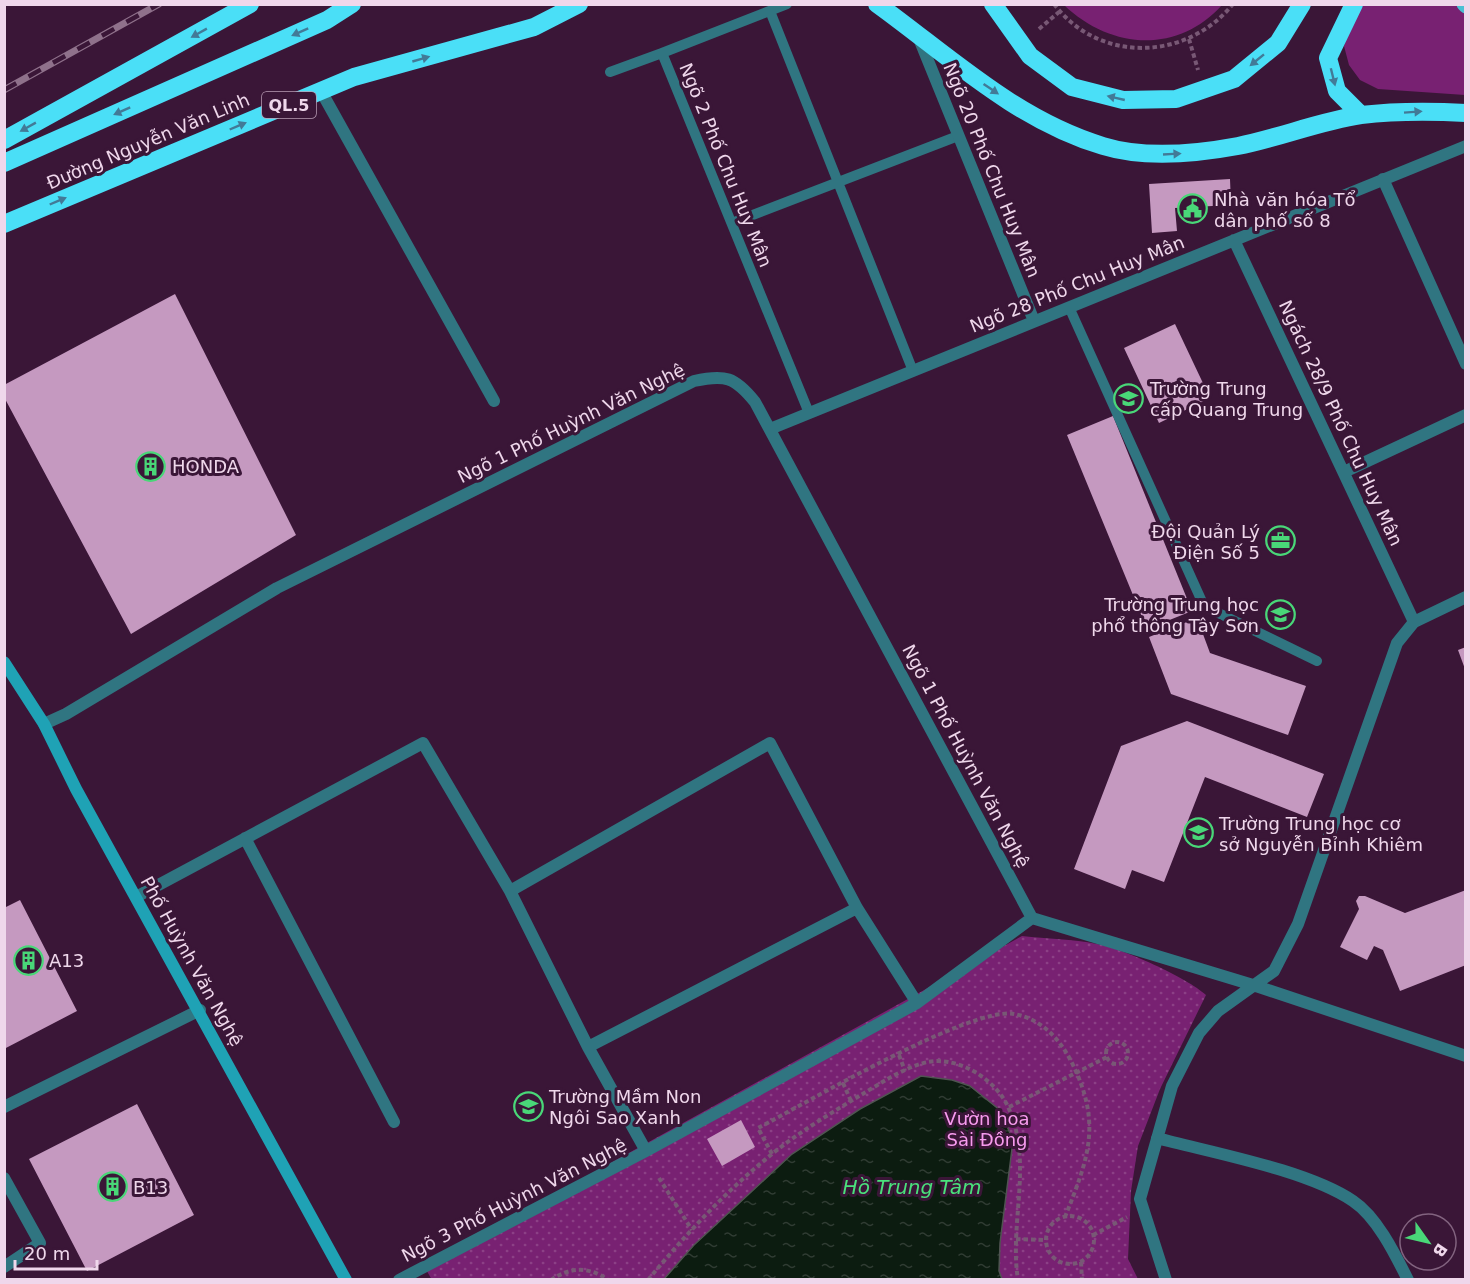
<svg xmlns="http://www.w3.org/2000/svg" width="1470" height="1284" font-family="'DejaVu Sans',sans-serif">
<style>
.grass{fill:#782172}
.park{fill:url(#park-dots)}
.water{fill:url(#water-ripples);stroke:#505452;stroke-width:1.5}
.building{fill:#c599c0}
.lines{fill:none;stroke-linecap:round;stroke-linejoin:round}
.path{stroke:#785875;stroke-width:4;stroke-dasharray:4.5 3;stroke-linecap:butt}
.lane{stroke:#307581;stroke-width:10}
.street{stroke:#307581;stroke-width:12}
.secondary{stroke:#1fa2b5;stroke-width:12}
.primary{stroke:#4ac0d4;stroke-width:15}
.highway{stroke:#4adff7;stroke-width:18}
.rail-casing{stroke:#8f718b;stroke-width:7}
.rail{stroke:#3a1637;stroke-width:4.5;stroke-dasharray:14;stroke-linecap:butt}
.oneway{fill:#427a97}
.labels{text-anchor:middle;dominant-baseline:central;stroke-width:6;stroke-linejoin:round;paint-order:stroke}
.shield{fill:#3a1637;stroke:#b99db5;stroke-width:1.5}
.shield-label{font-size:16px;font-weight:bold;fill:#efd7eb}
.street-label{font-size:18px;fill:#efd7eb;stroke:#3a1637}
.poi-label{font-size:18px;fill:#efd7eb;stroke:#3a1637;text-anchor:start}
.park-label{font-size:18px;fill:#f79bee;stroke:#3a1637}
.water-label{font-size:20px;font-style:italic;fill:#4ae07c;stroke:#3a1637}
</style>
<defs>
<pattern id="park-dots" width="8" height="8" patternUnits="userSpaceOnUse" patternTransform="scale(1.5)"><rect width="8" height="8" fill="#782172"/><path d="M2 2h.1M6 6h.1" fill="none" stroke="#8c4086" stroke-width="1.8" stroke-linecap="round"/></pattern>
<pattern id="water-ripples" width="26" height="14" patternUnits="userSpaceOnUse" patternTransform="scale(1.5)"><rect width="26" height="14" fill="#0c1c10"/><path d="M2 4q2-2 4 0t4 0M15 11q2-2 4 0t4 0" fill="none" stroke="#303c33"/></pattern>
</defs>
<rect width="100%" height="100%" fill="#3a1637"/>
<path class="grass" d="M1064 5H1222C1177 55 1110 49 1064 5Z
M1357 5H1465V95L1378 89 1360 80 1349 65 1344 46Z"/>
<path class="park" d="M1022 936C1047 939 1072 939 1097 944 1122 948 1188 978 1206 995L1160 1089 1138 1146 1131 1191 1128 1259 1138 1279 432 1280 424 1266Z"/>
<path class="water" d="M921 1076 952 1080 970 1086 1001 1111 1013 1141 1000 1243 999 1271 1002 1279H664L694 1245 792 1154 860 1109Z"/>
<path class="building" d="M1230 179 1231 205 1175 208 1177 231 1152 233 1149 184Z
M175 294 296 535 131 634 4 397V385Z
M1175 324 1210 398 1159 423 1124 348Z
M1113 416 1192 611 1147 629 1067 435Z
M1197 618 1210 653 1306 686 1288 735 1171 694 1149 637Z
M1466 647V669H1465L1458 650Z
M1187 721 1324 774 1307 817 1205 777 1164 882 1132 870 1125 889 1074 869 1121 746Z
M1466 890V965L1400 991 1383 950 1374 946 1367 960 1340 947 1359 909 1356 901 1359 896H1365L1405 913Z
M20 900 77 1011 4 1049V908Z
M137 1104 194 1215 87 1271 29 1159Z
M741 1120 755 1147 722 1166 707 1139Z"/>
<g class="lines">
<path class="path" d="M1054 4C1099 64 1187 61 1233 4
M1039 29 1059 12
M1189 39 1198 70
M1106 1053a11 11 0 1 1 22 0a11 11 0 1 1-22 0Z
M899 1055 905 1071
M843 1083 851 1101
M1009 1107 1107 1057
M772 1154 758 1128C805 1104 970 1006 1014 1014 1042 1019 1061 1040 1073 1065 1102 1125 1088 1159 1065 1217
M659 1178 692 1230
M1046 1240a24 24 0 1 1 48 0a24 24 0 1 1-48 0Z
M1093 1235 1127 1217
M1016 1239 1046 1240
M1081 1262 1082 1280
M551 1280C570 1267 589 1266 608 1280
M648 1280C685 1235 727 1190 772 1154 799 1132 830 1114 859 1096 880 1084 904 1067 928 1062 959 1056 997 1080 1009 1109 1033 1164 1009 1223 1018 1280"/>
<path class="lane" d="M787 4 662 53 809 413
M770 11 913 371
M610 72 662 53
M732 223 958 136
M1069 307 1204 606 1317 661"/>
<path class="street" d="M918 36 1034 321
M321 91 494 401
M1383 179 1466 364
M1234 240 1414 622
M770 429 1466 146
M1344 472 1466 415
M44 724 66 714 277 588 694 381C725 374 735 377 755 402L1032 918
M245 838 394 1122
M510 891 770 743 857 908 917 1003
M136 897 423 743 510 891 588 1047 646 1151
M588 1047 857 908
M4 1107 200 1010
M1157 1138C1213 1153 1307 1170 1353 1201 1377 1217 1395 1254 1408 1280
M4 1178 40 1243 4 1267
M399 1280 646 1151 917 1003 1032 918 1253 985 1466 1056
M1166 1280 1140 1199 1172 1086 1199 1033 1218 1011 1274 971 1298 924 1397 643 1414 622 1466 597"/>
<path class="secondary" d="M4 662 44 724 76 789 346 1280"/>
<path class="primary" d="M1464 4 1466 6"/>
<path class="highway" d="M877 4C949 56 1016 120 1103 146 1145 159 1195 154 1238 146 1279 138 1320 121 1361 115 1395 111 1431 111 1466 113
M993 4 1030 56 1072 87 1123 100 1176 99 1234 79 1278 43 1302 4
M1354 4 1328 58 1337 91 1361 115
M4 140 250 4
M4 163 327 20 352 4
M4 224 354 77 534 27 579 4"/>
<defs>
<path id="rail" d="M4 90 159 4"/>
</defs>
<use href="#rail" class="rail-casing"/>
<use href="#rail" class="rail"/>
</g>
<defs><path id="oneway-solid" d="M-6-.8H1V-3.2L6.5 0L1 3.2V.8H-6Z" transform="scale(1.5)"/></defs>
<g class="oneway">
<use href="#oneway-solid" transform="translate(300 32) rotate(156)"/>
<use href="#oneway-solid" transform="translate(199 33) rotate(151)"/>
<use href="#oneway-solid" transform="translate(421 59) rotate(-16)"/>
<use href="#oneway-solid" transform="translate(1257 60) rotate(141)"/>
<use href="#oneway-solid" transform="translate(1333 77) rotate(76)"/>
<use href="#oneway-solid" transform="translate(991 89) rotate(34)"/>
<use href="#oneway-solid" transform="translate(1116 98) rotate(-167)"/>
<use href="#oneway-solid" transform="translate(122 111) rotate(156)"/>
<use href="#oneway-solid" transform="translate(1413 112) rotate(-4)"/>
<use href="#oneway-solid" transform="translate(238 126) rotate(-23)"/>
<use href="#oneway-solid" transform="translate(28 127) rotate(151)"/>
<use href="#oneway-solid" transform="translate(1172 154) rotate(-3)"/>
<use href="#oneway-solid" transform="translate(58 201) rotate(-23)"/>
</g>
<defs>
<symbol id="civic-ring" viewBox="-11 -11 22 22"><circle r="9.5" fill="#3a1637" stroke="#49d778" stroke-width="1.5"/><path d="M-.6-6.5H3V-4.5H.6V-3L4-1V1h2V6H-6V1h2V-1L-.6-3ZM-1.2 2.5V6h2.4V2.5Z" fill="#49d778"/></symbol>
<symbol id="school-ring" viewBox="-11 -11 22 22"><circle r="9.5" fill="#3a1637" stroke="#49d778" stroke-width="1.5"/><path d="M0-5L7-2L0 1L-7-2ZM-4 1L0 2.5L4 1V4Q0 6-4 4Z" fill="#49d778"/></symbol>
<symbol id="building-ring" viewBox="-11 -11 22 22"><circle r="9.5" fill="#3a1637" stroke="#49d778" stroke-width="1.5"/><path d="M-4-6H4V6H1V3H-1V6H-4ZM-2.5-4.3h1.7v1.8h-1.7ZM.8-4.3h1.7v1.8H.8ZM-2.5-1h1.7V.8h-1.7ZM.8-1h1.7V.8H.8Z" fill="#49d778"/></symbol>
<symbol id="office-ring" viewBox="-11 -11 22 22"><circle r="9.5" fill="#3a1637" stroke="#49d778" stroke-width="1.5"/><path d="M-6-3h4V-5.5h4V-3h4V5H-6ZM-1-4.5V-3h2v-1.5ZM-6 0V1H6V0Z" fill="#49d778"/></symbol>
</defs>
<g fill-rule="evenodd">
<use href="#civic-ring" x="1176" y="192" width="33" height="33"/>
<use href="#school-ring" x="1112" y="382" width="33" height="33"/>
<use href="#building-ring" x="134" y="450" width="33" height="33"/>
<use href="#office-ring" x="1264" y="524" width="33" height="33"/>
<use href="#school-ring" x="1264" y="598" width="33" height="33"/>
<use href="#school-ring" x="1182" y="816" width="33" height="33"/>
<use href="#building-ring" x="12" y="944" width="33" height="33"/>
<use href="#school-ring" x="512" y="1090" width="33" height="33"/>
<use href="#building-ring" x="96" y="1170" width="33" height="33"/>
</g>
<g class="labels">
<rect class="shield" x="262" y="92" width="54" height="26" rx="4.5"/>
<g class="shield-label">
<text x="289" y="105">QL.5</text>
</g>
<g class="street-label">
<text transform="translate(148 141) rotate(-23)">Đường Nguyễn Văn Linh</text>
<text transform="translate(726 165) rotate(68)">Ngõ 2 Phố Chu Huy Mân</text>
<text transform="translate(992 170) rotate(68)">Ngõ 20 Phố Chu Huy Mân</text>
<text transform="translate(1077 284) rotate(-22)">Ngõ 28 Phố Chu Huy Mân</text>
<text transform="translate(571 423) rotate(-26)">Ngõ 1 Phố Huỳnh Văn Nghệ</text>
<text transform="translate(1341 423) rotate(65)">Ngách 28/9 Phố Chu Huy Mân</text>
<text transform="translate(966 756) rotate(62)">Ngõ 1 Phố Huỳnh Văn Nghệ</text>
<text transform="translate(192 961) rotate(61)">Phố Huỳnh Văn Nghệ</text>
<text transform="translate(514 1200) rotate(-27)">Ngõ 3 Phố Huỳnh Văn Nghệ</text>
</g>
<g class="poi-label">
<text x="1214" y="199">Nhà văn hóa Tổ<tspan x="1214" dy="21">dân phố số 8</tspan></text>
<text x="1150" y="388">Trường Trung<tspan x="1150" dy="21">cấp Quang Trung</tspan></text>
<text x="172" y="466">HONDA</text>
<text x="1260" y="531" text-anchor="end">Đội Quản Lý<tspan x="1260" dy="21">Điện Số 5</tspan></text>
<text x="1259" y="604" text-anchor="end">Trường Trung học<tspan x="1259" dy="21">phổ thông Tây Sơn</tspan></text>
<text x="1219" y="823">Trường Trung học cơ<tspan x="1219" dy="21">sở Nguyễn Bỉnh Khiêm</tspan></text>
<text x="49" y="960">A13</text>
<text x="549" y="1096">Trường Mầm Non<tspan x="549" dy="21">Ngôi Sao Xanh</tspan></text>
<text x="133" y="1187">B13</text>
</g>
<g class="park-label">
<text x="987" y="1118">Vườn hoa<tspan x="987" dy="21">Sài Đồng</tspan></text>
</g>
<g class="water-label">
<text x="912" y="1187">Hồ Trung Tâm</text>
</g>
</g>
<rect width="1470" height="1284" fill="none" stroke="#efd7eb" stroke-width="12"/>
<g transform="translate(1428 1242) rotate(124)"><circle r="28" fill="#3a1637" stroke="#82637f" stroke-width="1.5"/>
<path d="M0-4.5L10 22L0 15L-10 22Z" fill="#49d778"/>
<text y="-9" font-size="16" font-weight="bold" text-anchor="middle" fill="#efd7eb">B</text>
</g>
<path d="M15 1260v9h82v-9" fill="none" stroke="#efd7eb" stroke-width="3"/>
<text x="24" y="1260" font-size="18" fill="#efd7eb" stroke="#3a1637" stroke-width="4.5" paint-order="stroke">20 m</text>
</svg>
